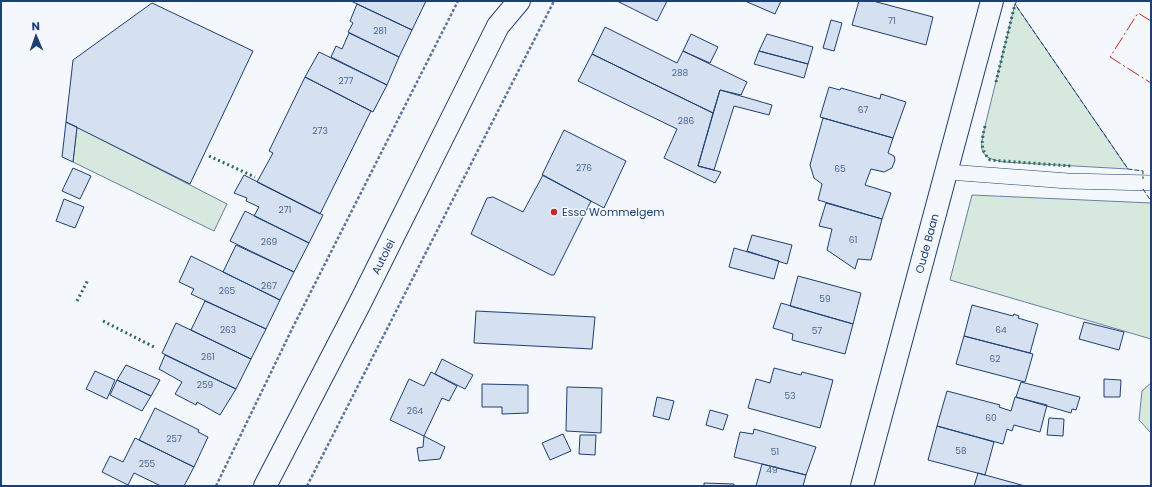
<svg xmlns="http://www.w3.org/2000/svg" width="1152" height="487" font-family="Poppins,sans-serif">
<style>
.green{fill:#d7e8df;stroke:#687fa3}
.building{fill:#d5e0f0;stroke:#1d3f73}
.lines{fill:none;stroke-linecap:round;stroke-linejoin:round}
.service-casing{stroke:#1d3f73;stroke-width:16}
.minor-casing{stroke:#1d3f73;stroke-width:24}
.primary-casing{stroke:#1d3f73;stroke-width:24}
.path{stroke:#5e769c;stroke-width:2.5;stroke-dasharray:3 2;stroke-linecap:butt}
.service{stroke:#f4f7fb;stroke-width:15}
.minor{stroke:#f4f7fb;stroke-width:22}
.primary{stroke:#f4f7fb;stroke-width:22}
.hedge{stroke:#2c6c60;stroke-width:3;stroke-dasharray:2 3;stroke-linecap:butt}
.fence{stroke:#1d3f73;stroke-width:1;stroke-dasharray:5 2;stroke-linecap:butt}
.power{stroke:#c62828;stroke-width:1;stroke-dasharray:14 3 2 3;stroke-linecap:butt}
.poi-dot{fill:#c62828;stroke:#f4f7fb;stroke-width:1.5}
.labels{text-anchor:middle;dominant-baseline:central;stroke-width:3;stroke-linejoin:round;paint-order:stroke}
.number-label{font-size:9px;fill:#4b6792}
.poi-label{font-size:11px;fill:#1d3f73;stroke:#f4f7fb;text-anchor:start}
.street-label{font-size:11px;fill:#1d3f73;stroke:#f4f7fb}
</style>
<rect width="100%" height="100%" fill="#f4f7fb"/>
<path class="green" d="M1015 4 1128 169 1004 162C977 158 980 148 985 126Z
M77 127 227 204 214 231 73 162Z
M972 195 1151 203V339L950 280Z
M1151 383V433L1139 420 1142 391Z"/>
<path class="building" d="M351 1H426L412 30Z
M617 1H667L657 21Z
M745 1H781L775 14Z
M859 1H873L933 17 926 45 852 25Z
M152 3 253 51 190 184 66 122 73 60Z
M357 4 412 30 399 57 348 32 353 23 350 21Z
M831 20 842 23 834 51 823 48Z
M605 27 677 63 683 51 747 82 741 95 720 90 713 113 592 54Z
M349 33 399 57 387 85 331 57 336 46 342 49Z
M691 34 718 47 710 63 683 51Z
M767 34 813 47 808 64 759 51Z
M759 51 808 64 804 78 754 64Z
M319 52 387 85 373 112 305 77Z
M592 54 713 113 698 166 721 172 715 183 664 158 677 129 578 81Z
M305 77 371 111 320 214 257 182 273 153 269 151Z
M829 87 840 90 841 88 880 99 881 94 906 102 893 138 820 117Z
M720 90 772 105 769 115 734 106 714 170 698 166Z
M823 118 893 138 888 153 894 156 895 160 892 168 884 172 871 169 865 185 891 193 882 219 818 200 822 184 814 178 810 165Z
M66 122 77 127 73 162 62 157Z
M564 130 626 161 604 208 542 175Z
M73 168 91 176 80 199 62 191Z
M244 175 323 215 309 243 254 216 259 207 246 201 247 198 234 193Z
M543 175 591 201 554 275H551L471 234 487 198 493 197 523 212Z
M64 199 84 207 75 228 56 221Z
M826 203 882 219 871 260 858 259 855 269 827 250 832 229 819 226Z
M245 211 309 243 294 272 230 241Z
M752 235 792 245 787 264 747 251Z
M236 245 294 272 280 300 223 272Z
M734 248 779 261 774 279 729 267Z
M191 256 280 300 266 329 191 294 194 289 179 282Z
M798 276 861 293 853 324 790 306Z
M205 301 266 329 251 359 191 330Z
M781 303 853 324 845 354 792 340 793 334 773 328Z
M972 305 1013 316 1014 314 1019 316 1018 318 1038 324 1030 353 964 336Z
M476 311 595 317 592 349 474 343Z
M1084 322 1124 332 1119 350 1079 339Z
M176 323 251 359 236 389 162 353Z
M964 336 1033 354 1025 382 956 364Z
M165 355 236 389 220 415 197 402 196 405 175 394 182 382 159 369Z
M442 359 473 375 465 389 435 374Z
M126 365 160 380 151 396 117 380Z
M774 368 801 375 802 372 833 380 820 428 748 408 756 379 770 383Z
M95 371 115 380 107 399 86 389Z
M431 372 457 386 449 401 442 398 424 436 390 420 409 379 424 386Z
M1104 379 1121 380 1120 397H1104Z
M117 380 151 396 142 411 110 395Z
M1021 382 1080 397 1076 410 1072 409 1071 413 1016 397Z
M482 384 528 385V413L502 414V407H482Z
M567 387 602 388 601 433 566 431Z
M947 391 1000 405 999 407 1011 411 1015 397 1047 405 1040 432 1014 425 1012 431 1007 429 1003 444 937 426Z
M657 397 674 401 669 420 653 416Z
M155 408 199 430 198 432 208 437 194 467 139 440Z
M710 410 728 415 723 430 706 425Z
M1049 418 1064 419 1063 436 1047 435Z
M937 426 994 442 985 475 928 460Z
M754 429 816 447 806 475 734 457 740 432 753 434Z
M563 434 571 451 550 460 542 443Z
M580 435H596L595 455 579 454Z
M424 436 445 447 440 459 419 461 417 448 423 447Z
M135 438 194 467 184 486H161L134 473 128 485 102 472 110 456 123 462Z
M762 464 806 475 803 486H756Z
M978 473 1025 486H974Z
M704 483 734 484V486H704Z"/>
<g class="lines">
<defs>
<path id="service" d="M948 172 1068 181 1151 183"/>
<g id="minor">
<path id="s1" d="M862 486 992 1"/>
</g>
<g id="primary">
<path id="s2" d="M265 486 360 303 498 26 519 1"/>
</g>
</defs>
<use href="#service" class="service-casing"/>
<use href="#minor" class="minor-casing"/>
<use href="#primary" class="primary-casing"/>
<path class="path" d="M216 486 292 329 458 1
M307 486 554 1"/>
<use href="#service" class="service"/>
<use href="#minor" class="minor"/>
<use href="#primary" class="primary"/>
<path class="hedge" d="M996 82 1015 4
M985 126C982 140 979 149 990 160L1071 166
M209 156 255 177
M77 301 88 280
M103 321 156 348"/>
<path class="fence" d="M1017 1 1015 4 1128 169 1143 171V179
M1143 189 1151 201"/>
<path class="power" d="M1151 21 1138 13 1110 57 1151 83"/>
</g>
<circle class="poi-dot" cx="554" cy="212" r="4"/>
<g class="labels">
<g class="number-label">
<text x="892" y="21">71</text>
<text x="380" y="31">281</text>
<text x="680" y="73">288</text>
<text x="346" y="81">277</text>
<text x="863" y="110">67</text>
<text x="686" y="121">286</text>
<text x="320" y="131">273</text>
<text x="584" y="168">276</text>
<text x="840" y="169">65</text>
<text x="285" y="210">271</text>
<text x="853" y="240">61</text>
<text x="269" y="242">269</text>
<text x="269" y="286">267</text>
<text x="227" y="291">265</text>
<text x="825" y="299">59</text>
<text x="228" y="330">263</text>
<text x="1001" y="330">64</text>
<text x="817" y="331">57</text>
<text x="208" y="357">261</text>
<text x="995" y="359">62</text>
<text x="205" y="385">259</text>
<text x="790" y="396">53</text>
<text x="415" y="411">264</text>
<text x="991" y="418">60</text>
<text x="174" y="439">257</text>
<text x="961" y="451">58</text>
<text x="775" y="452">51</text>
<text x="147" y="464">255</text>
<text x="772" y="470">49</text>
</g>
<g class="poi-label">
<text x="562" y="212">Esso Wommelgem</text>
</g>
<g class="street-label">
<text stroke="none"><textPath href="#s1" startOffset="251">Oude Baan</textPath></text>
<text stroke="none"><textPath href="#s2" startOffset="258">Autolei</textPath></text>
</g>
</g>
<rect width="1152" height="487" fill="none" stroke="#1d3f73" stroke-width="4"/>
<g transform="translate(36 36) rotate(358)" stroke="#f4f7fb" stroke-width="3" paint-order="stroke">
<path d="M0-3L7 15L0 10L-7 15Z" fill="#1d3f73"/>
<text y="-6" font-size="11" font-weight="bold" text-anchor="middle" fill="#1d3f73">N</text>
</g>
</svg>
